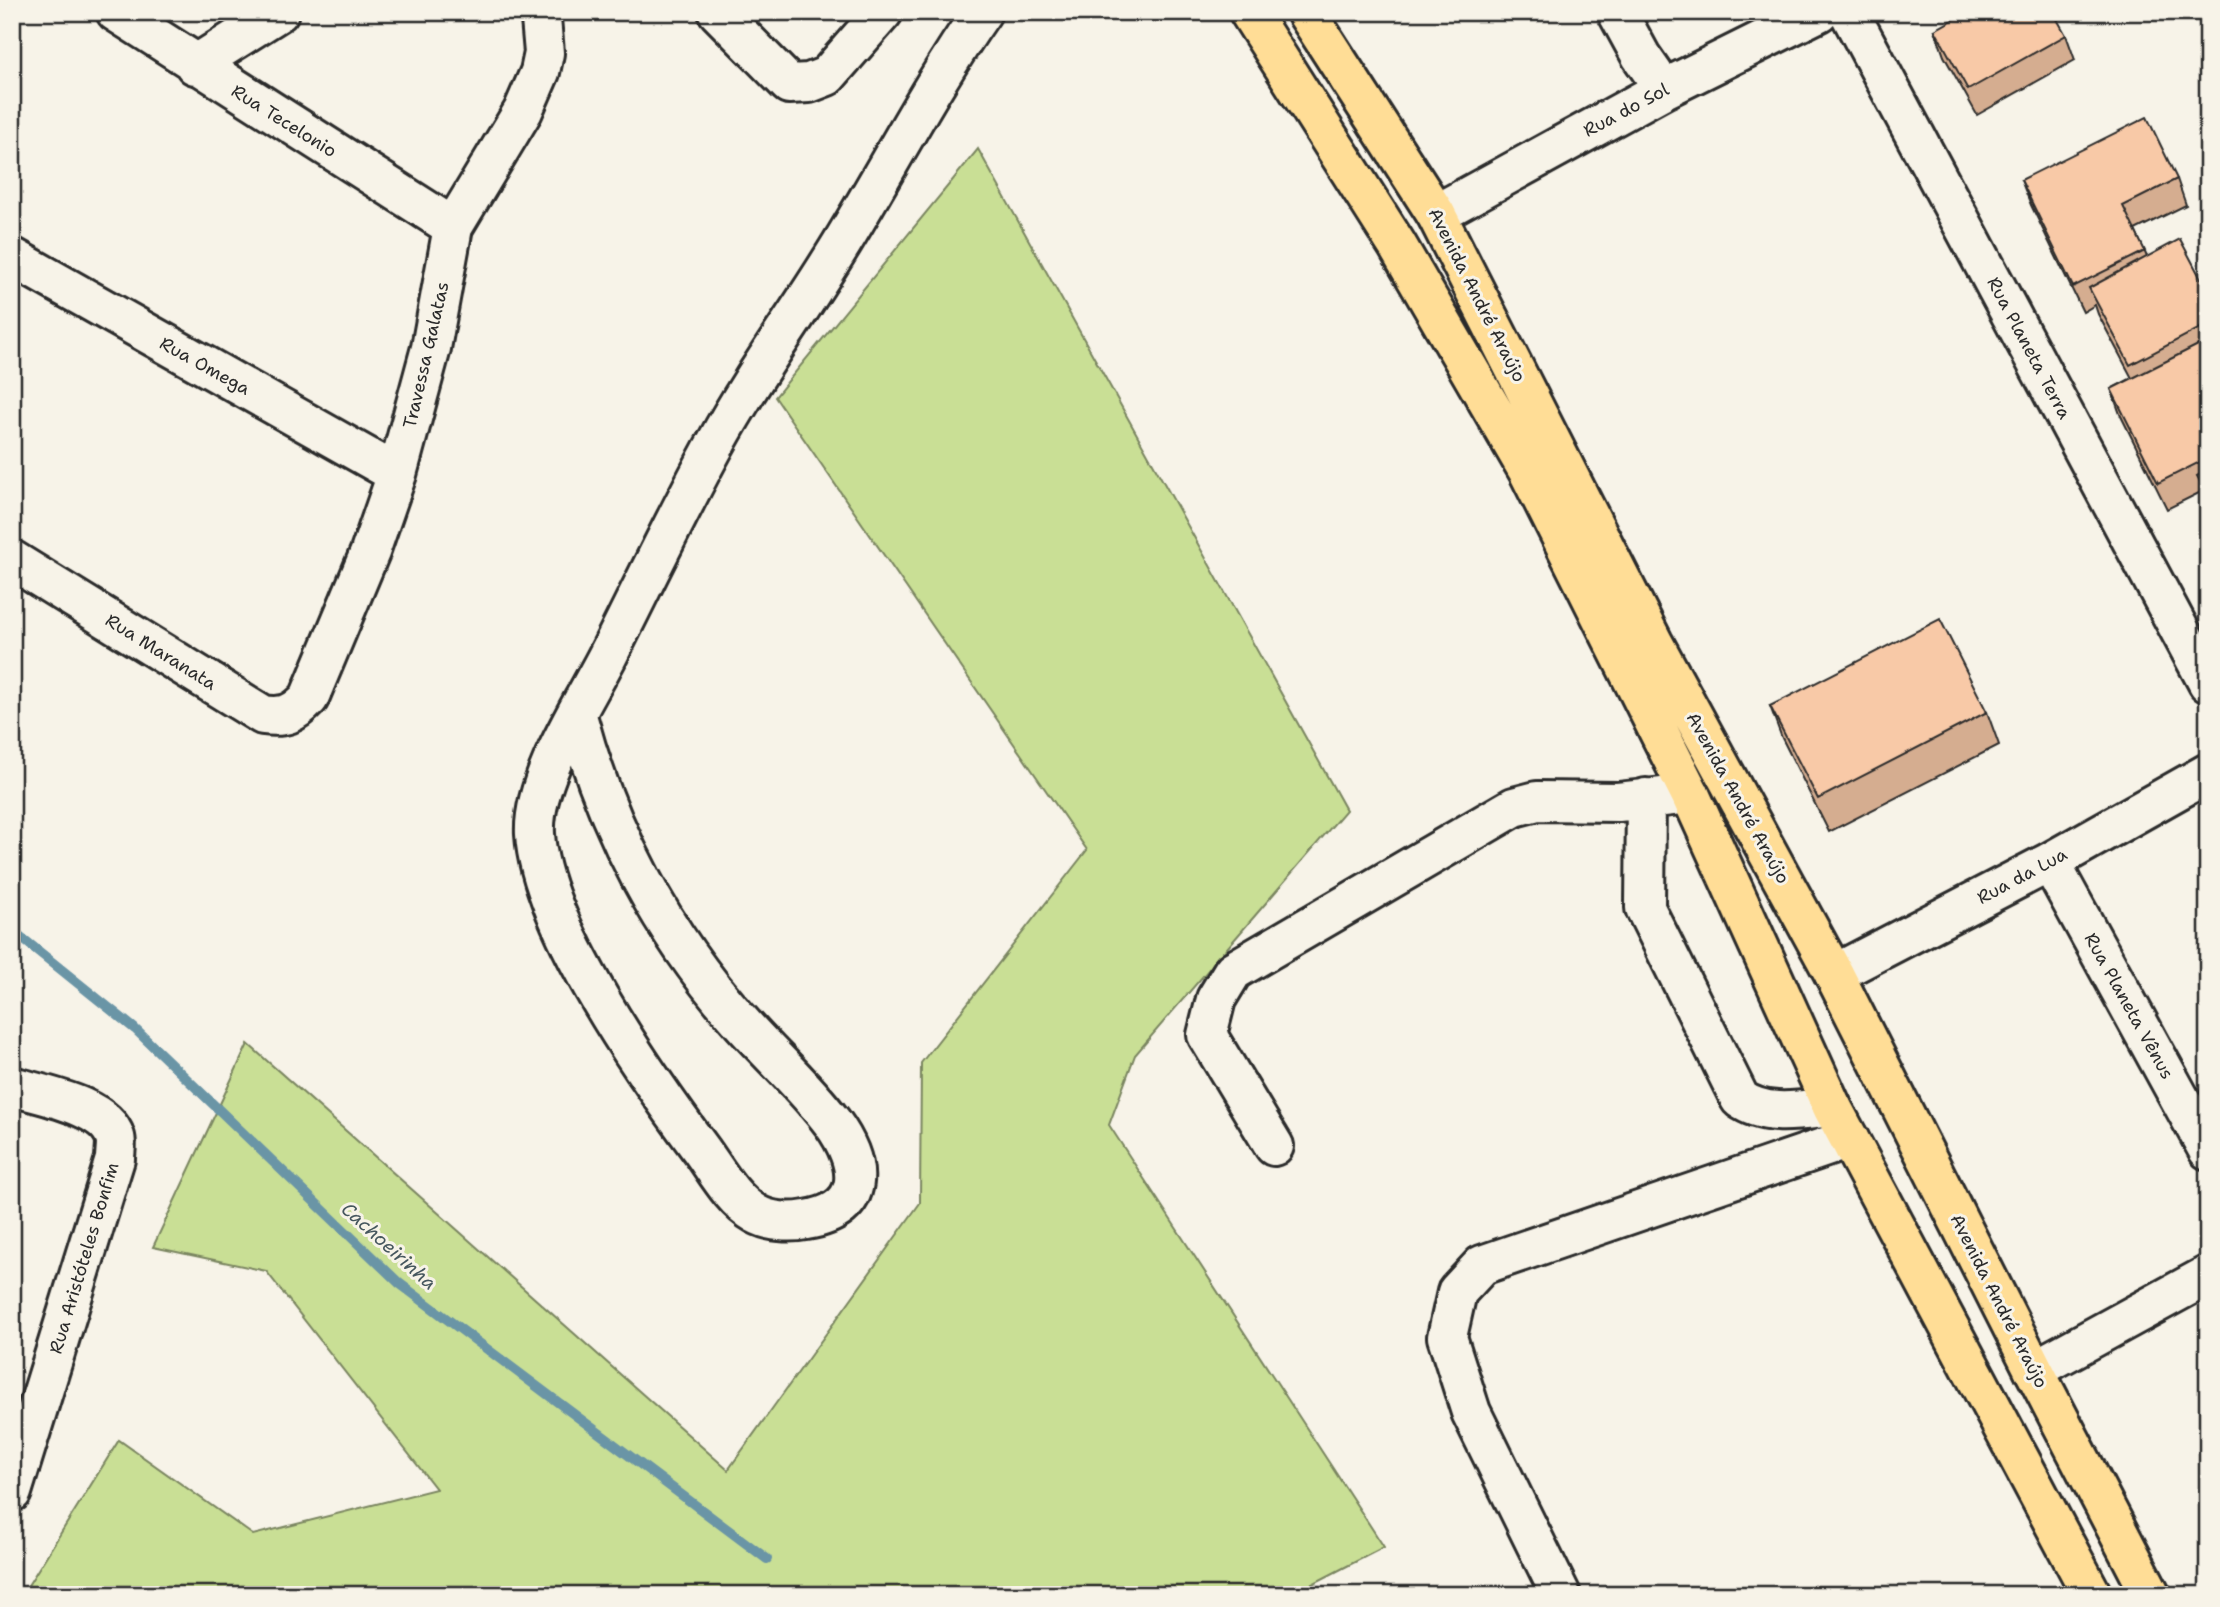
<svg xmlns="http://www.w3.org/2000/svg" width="2220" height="1607" font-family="'Shantell Sans',sans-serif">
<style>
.green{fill:#c9df95;stroke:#7a8560;stroke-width:2}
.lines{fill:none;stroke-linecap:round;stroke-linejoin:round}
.stream{stroke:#6b95a6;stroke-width:10}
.minor-casing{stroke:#2b2b2b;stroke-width:44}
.major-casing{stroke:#2b2b2b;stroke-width:44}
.minor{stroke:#f7f3e8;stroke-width:38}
.major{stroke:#ffdd96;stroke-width:38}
.wall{fill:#d5ad90;stroke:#2b2b2b;stroke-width:2}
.building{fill:#f8c9a7;stroke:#2b2b2b;stroke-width:2}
.labels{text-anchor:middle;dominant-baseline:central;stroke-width:6;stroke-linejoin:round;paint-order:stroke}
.street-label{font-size:18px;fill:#2b2b2b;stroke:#f7f3e8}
.water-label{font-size:19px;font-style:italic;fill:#46575e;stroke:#f7f3e8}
</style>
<rect width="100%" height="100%" fill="#f7f3e8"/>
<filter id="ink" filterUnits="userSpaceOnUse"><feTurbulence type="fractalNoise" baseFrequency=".0143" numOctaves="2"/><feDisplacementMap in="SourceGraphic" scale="14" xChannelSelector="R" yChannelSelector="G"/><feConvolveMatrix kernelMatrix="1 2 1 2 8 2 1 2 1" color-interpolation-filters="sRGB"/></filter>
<g filter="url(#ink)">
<path class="green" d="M978 149 1346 810 1135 1055 1109 1125 1384 1547 1291 1595H22L119 1440 253 1535 436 1489 266 1271 153 1247 248 1044 728 1470 920 1203 921 1063 1087 850 775 397Z"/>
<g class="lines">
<path class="stream" d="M12 930 135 1029 399 1283 767 1559"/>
<defs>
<path id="minor" d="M116 12 453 227
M718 12 789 84 809 83 827 76 883 12
M1617 12 1641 56 1664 89
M1849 12 2208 683
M195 65 279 12
M1436 214 1664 89 1819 12
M12 257 397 474
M12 560 263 715C285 718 294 714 309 698L370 552 397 474 431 348 453 227 523 111 540 72 544 53 541 19
M577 716C607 829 663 935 741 1022 771 1056 805 1086 832 1122 862 1163 869 1210 806 1220 790 1223 770 1222 756 1214 733 1201 717 1172 702 1151 647 1077 541 926 535 834 532 780 583 704 608 655 644 584 678 512 716 443 755 371 806 304 848 233 892 160 933 82 982 12
M1646 798 1645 908 1740 1099C1767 1118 1801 1110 1832 1107
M2050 862 2208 1150
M1834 974 2050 862 2208 773
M12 1086C41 1095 105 1105 115 1137 117 1143 115 1152 115 1159L12 1492
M1274 1146 1207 1035 1216 999 1233 971 1514 807 1537 801 1618 802 1690 794
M2034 1370 2208 1275
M1561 1595 1471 1412 1447 1337 1457 1292 1482 1265 1849 1139"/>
<path id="major" d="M1249 12 1397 245 1528 471 1690 794 1832 1107 2092 1595
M1306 12 1436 214 1653 642 1834 974 2034 1370 2151 1595"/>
</defs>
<use href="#minor" class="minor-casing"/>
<use href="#major" class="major-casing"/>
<use href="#minor" class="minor"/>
<use href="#major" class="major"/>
</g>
<path class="wall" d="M1935 30 2066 35 2075 60 1977 115 1944 56Z
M2177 179 2186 205 2135 230 2147 257 2208 292V504L2203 491 2167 509 2120 414 2111 389 2132 378 2098 314 2095 305 2083 312 2031 205 2021 180Z
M1770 706 1987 712 1999 745 1829 832 1782 738Z"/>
<path class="building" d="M1967 12H2053L2066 35 1968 90 1935 30Z
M2147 117 2177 179 2123 206 2145 251 2073 287 2021 180Z
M2180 239 2208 292V324L2130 365 2089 288Z
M2208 340V458L2158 483 2111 389Z
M2208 470V496L2197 476Z
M1940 619 1987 712 1818 799 1770 706Z"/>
</g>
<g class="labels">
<g class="street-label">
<text transform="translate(1626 110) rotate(-28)">Rua do Sol</text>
<text transform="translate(284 121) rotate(32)">Rua Tecelonio</text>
<text transform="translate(1477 295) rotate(63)">Avenida André Araújo</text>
<text transform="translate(2029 348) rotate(62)">Rua Planeta Terra</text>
<text transform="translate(426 355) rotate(-77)">Travessa Galatas</text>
<text transform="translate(205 366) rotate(29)">Rua Omega</text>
<text transform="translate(161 652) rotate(32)">Rua Maranata</text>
<text transform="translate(1738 798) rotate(61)">Avenida André Araújo</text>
<text transform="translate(2022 876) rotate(-28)">Rua da Lua</text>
<text transform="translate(2129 1006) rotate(61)">Rua Planeta Vênus</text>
<text transform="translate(84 1258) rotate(-73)">Rua Aristóteles Bonfim</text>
<text transform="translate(1999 1301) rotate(63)">Avenida André Araújo</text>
</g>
<g class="water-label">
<text transform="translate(389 1246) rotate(42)">Cachoeirinha</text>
</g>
</g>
<rect width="2220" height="1607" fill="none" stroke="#f7f3e8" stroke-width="42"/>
<rect x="21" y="21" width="2178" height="1565" fill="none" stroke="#2b2b2b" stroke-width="2.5" filter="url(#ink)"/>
</svg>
